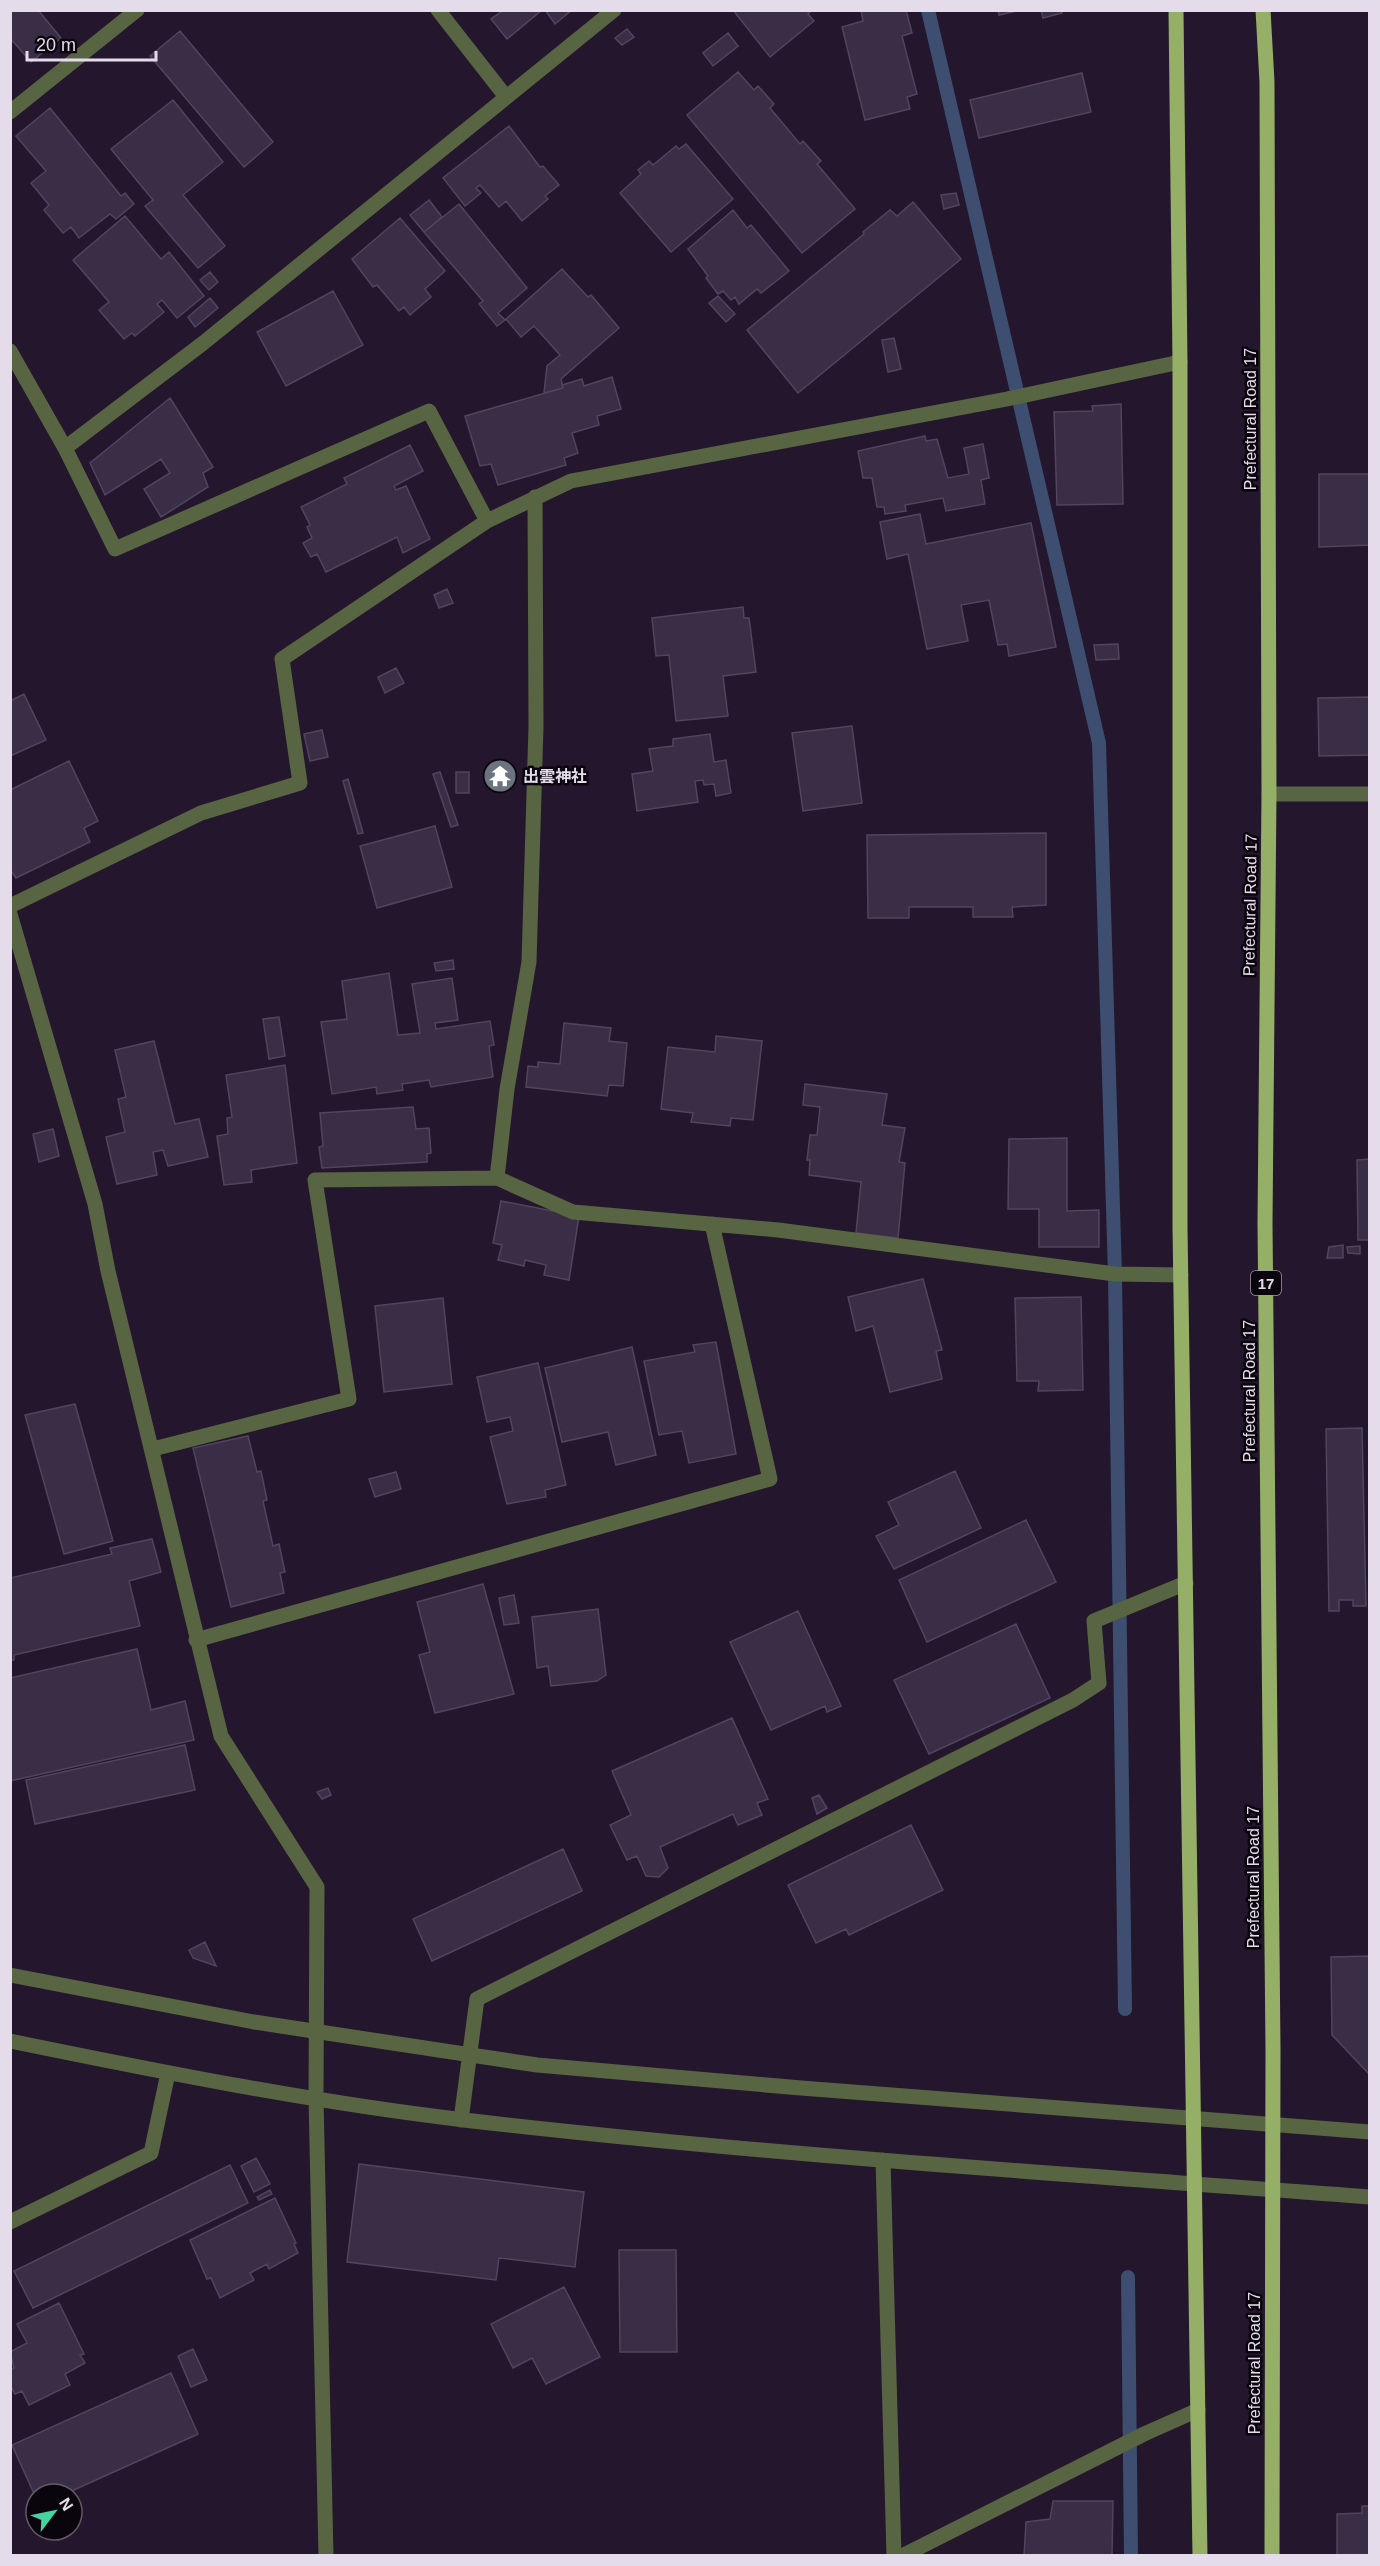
<svg xmlns="http://www.w3.org/2000/svg" width="1380" height="2566" font-family="Arial,'Noto Sans JP',sans-serif">
<style>
.lines{fill:none;stroke-linecap:round;stroke-linejoin:round}
.stream{stroke:#3d4e70;stroke-width:14}
.building{fill:#3a2d46;stroke:#52445e;stroke-width:1.5}
.minor{stroke:#586543;stroke-width:15}
.major{stroke:#95b066;stroke-width:15}
.labels{text-anchor:middle;dominant-baseline:central;stroke-width:5;stroke-linejoin:round;paint-order:stroke}
.shield{fill:#0a050d;stroke:#a39ca8;stroke-width:1.5}
.shield-label{font-size:15px;font-weight:bold;fill:#e5dceb}
.street-label{font-size:16px;fill:#e5dceb;stroke:#0a050d}
.poi-label{font-size:16px;font-weight:bold;fill:#e5dceb;stroke:#0a050d;text-anchor:start}
</style>
<rect width="100%" height="100%" fill="#24162c"/>
<g class="lines">
<path class="stream" d="M928 10 1099 743 1115 1274 1125 2009
M1128 2277 1131 2556"/>
</g>
<path class="building" d="M10 10H38L61 38 31 62 10 38Z
M504 10H542L507 39 491 19Z
M545 10H572L555 24Z
M733 10H812L808 14 814 21 770 57Z
M861 10H906L912 33 902 36 917 94 907 97 910 109 865 120 842 27 863 21Z
M998 10H1021L999 15Z
M1041 10H1061L1062 13 1043 18Z
M627 29 634 37 622 45 615 38Z
M180 31 273 142 244 167 150 56Z
M728 33 738 46 713 66 703 53Z
M738 72 754 90 758 86 774 104 770 108 800 144 803 141 821 161 817 164 855 209 802 253 687 115Z
M1082 73 1091 112 979 138 970 100Z
M173 100 223 162 183 195 225 246 198 268 145 206 153 200 111 149Z
M173 100 223 162 183 195 225 246 198 268 145 206 153 200 111 149Z
M50 108 121 196 125 193 134 204 116 219 110 214 79 238 71 227 63 233 44 210 49 205 31 183 46 171 16 136Z
M509 126 540 167 543 166 559 185 545 196 548 199 522 221 506 201 499 207 480 185 476 188 481 193 465 206 443 178Z
M686 144 733 199 671 252 620 193 641 174 638 170 649 161 653 165 676 146 679 149Z
M956 193 959 205 944 209 941 195Z
M429 200 442 217 424 232 410 215Z
M913 202 961 259 798 393 747 330 864 234 863 232 890 210 897 216Z
M459 204 527 288 498 313 505 320 497 326 479 304 483 301 424 232Z
M733 210 747 228 751 225 789 271 761 293 757 289 739 304 735 297 731 300 723 291 718 294 706 278 708 276 688 249Z
M125 216 161 259 169 252 204 296 177 318 162 300 157 304 164 312 135 336 132 333 124 339 99 310 109 302 73 260Z
M400 218 445 271 425 289 431 297 410 315 404 307 399 311 377 285 373 287 352 259Z
M562 269 588 297 591 295 619 328 561 379 563 388 544 393 547 366 560 355 534 326 521 337 506 319Z
M210 272 218 282 209 290 200 280Z
M333 291 363 345 286 386 257 332Z
M718 296 735 314 726 322 709 303Z
M210 298 218 308 195 327 188 317Z
M894 338 901 369 888 372 882 340Z
M612 377 621 409 597 416 599 425 572 433 578 453 564 458 566 465 498 485 491 464 480 466 465 416 563 388 562 385 582 379 584 386Z
M170 398 213 467 203 473 208 487 161 517 144 489 170 473 161 459 105 495 90 463Z
M1121 404 1123 504 1057 505 1054 412 1093 411 1092 406Z
M925 436 926 441 937 439 948 478 969 474 964 448 983 444 989 478 981 480 985 504 946 511 943 498 905 505 906 511 885 514 884 507H877L872 478H863L858 451Z
M410 445 423 471 394 486 396 490 406 486 430 539 403 553 397 537 326 572 317 554 311 557 303 543 312 538 307 527 310 525 301 507 347 484 344 478Z
M1319 474H1370V545L1319 547Z
M920 514 926 544 1031 523 1056 647 1009 656 1007 644 998 645 989 600 961 605 968 641 927 649 908 554 887 559 880 522Z
M447 589 453 603 439 608 434 595Z
M743 607 744 618H749L756 672 723 676 728 716 676 721 669 655 656 656 652 618Z
M1118 644 1119 659 1096 660 1094 645Z
M396 668 404 683 385 693 378 677Z
M24 694 46 740 10 756V701Z
M1370 697V755L1319 756 1318 698Z
M852 726 862 803 803 811 792 733Z
M322 730 328 757 310 761 304 734Z
M710 734 714 762 726 760 731 793 716 796 714 784 704 785 703 780 695 781 698 802 637 811 632 774 653 771 649 749 673 746V739Z
M69 761 98 821 84 828 90 842 16 878 10 869V790Z
M440 772 458 825 451 827 433 774Z
M456 772H469V793H456Z
M348 779 363 833 358 834 343 781Z
M435 826 452 887 377 908 360 846Z
M1046 833V905L1012 907 1013 917H973V907H909V918H868L867 835Z
M453 960 454 969 436 971 434 963Z
M389 973 398 1035 420 1033 412 984 452 978 458 1020 435 1023 436 1029 490 1021 494 1045 489 1046 493 1077 431 1087 429 1080 402 1084 403 1090 377 1094 376 1087 332 1094 321 1022 347 1019 342 981Z
M279 1017 285 1056 269 1059 263 1019Z
M564 1023 611 1028 609 1041 627 1043 623 1086 609 1085 607 1096 526 1087 528 1066 538 1067V1062L560 1064Z
M716 1036 762 1041 753 1120 731 1118 730 1126 691 1122 693 1113 661 1109 668 1047 715 1052Z
M154 1041 175 1124 199 1119 208 1157 168 1166 163 1150 153 1152 157 1175 117 1184 106 1137 125 1132 118 1099 126 1097 115 1050Z
M285 1065 297 1163 251 1170 252 1182 224 1185 217 1136 228 1134 227 1118 232 1117 226 1075Z
M805 1084 887 1094 882 1125 905 1128 899 1162 905 1163 898 1238 856 1233 861 1182 809 1175 810 1160H807L810 1135H817L820 1107 803 1105Z
M413 1107 416 1129 429 1128 431 1153 427 1154V1162L322 1168 319 1147 323 1146 320 1113Z
M53 1129 59 1156 39 1162 33 1134Z
M1067 1138V1211L1099 1210V1247H1039V1209H1008L1009 1139Z
M1370 1159V1240H1358L1357 1160Z
M501 1201 579 1216 569 1280 544 1275 546 1265 525 1260 524 1266 498 1260 502 1245 493 1243Z
M1343 1245V1258H1327L1329 1247Z
M1360 1246V1254L1348 1253 1347 1247Z
M923 1279 942 1350 936 1351 942 1379 890 1392 873 1326 856 1331 848 1297Z
M1081 1297 1083 1390 1038 1391 1039 1381H1017L1015 1298Z
M443 1298 452 1384 384 1392 375 1306Z
M716 1342 736 1454 689 1463 682 1431 659 1435 644 1361 695 1352 693 1345Z
M632 1347 656 1455 616 1465 608 1432 562 1442 545 1368Z
M538 1363 566 1485 545 1490 546 1497 507 1504 490 1437 513 1431 510 1417 487 1422 477 1377Z
M75 1404 113 1541 64 1554 25 1415Z
M1362 1428 1366 1606H1353V1600H1339V1611H1329L1326 1429Z
M248 1436 257 1472 261 1471 267 1500 263 1501 273 1546 279 1544 285 1572 280 1573 284 1593 231 1607 193 1448Z
M955 1471 981 1528 894 1569 876 1536 899 1525 888 1502Z
M396 1472 401 1489 375 1497 369 1479Z
M1026 1520 1056 1582 927 1642 899 1580Z
M152 1539 161 1572 129 1581 140 1626 14 1655V1660L10 1661V1578L112 1554 110 1548Z
M483 1584 514 1694 435 1713 419 1655 430 1652 417 1602Z
M514 1595 519 1623 504 1625 499 1598Z
M598 1609 606 1675 597 1681 551 1686 548 1666 537 1668 532 1617Z
M798 1611 841 1706 827 1712 825 1706 771 1730 730 1642Z
M1016 1624 1050 1698 929 1754 894 1680Z
M137 1649 151 1710 185 1701 194 1740 10 1781V1678Z
M732 1718 768 1799 757 1803 762 1815 738 1825 733 1814 660 1847 668 1868 659 1877 646 1876 637 1856 627 1860 610 1825 631 1815 612 1771Z
M185 1745 195 1790 35 1824 26 1780Z
M328 1788 331 1795 322 1799 317 1792Z
M819 1795 827 1808 817 1814 812 1798Z
M911 1825 943 1890 849 1935 846 1929 816 1943 788 1885Z
M563 1849 582 1891 432 1961 413 1919Z
M205 1942 216 1966 193 1958 189 1950Z
M1370 1956V2075L1332 2035 1331 1957Z
M256 2158 270 2184 254 2192 241 2166Z
M359 2164 584 2192 575 2267 499 2258 496 2280 347 2262Z
M230 2165 248 2203 33 2308 14 2271Z
M270 2190 272 2194 259 2200 257 2197Z
M275 2198 296 2243 294 2244 298 2253 269 2269 267 2264 250 2273 254 2280 220 2298 211 2278 207 2279 190 2240Z
M619 2250H676L677 2352H620Z
M564 2287 600 2357 546 2384 532 2358 513 2368 491 2324Z
M59 2303 84 2354 80 2355 85 2363 65 2374 70 2385 29 2405 22 2391 15 2394 10 2385V2369L14 2368 10 2352 27 2343 17 2324Z
M193 2349 207 2380 191 2387 178 2356Z
M171 2373 198 2434 65 2494H36V2498L12 2445Z
M1053 2501H1113L1112 2556H1024L1026 2522 1050 2519Z
M1362 2506H1370V2556H1337V2514L1362 2513Z"/>
<g class="lines">
<path class="minor" d="M438 10 506 97
M10 112 137 10
M10 351 65 448 115 549 429 411 487 521
M65 448 202 344 614 10
M1269 794H1370
M10 906 201 813 300 783 282 659 487 521 571 481 1007 399 1180 362
M10 914 95 1204 108 1271 221 1736 317 1887 316 2098 326 2556
M497 1178 507 1089 529 962 536 726 535 497
M153 1449 349 1399 315 1180 497 1178 573 1212 778 1230 1115 1274 1181 1275
M196 1640 770 1479 712 1224
M10 1975 254 2022 537 2065 801 2088 1370 2132
M10 2041C161 2072 312 2102 464 2120 765 2155 1068 2174 1370 2197
M461 2120 477 1999 1073 1700 1099 1683 1094 1621 1186 1583
M883 2160 894 2556
M10 2222 151 2153 168 2073
M902 2556 1144 2434 1198 2410"/>
<path class="major" d="M1176 10 1180 362V1228L1200 2556
M1263 10 1267 82 1269 794 1265 1223 1273 2050 1272 2556"/>
</g>
<defs>
<symbol id="temple-disc" viewBox="-11 -11 22 22"><circle r="9.5" fill="#6b7280" stroke="#0a050d"/><path d="M0-6L5-2H3V0L6.5 2.5H4V6H1.5V3h-3V6H-4V2.5H-6.5L-3 0V-2H-5Z" fill="#fff"/></symbol>
</defs>
<g fill-rule="evenodd">
<use href="#temple-disc" x="481" y="757" width="38" height="38"/>
</g>
<g class="labels">
<rect class="shield" x="1251" y="1271" width="30" height="24" rx="4.5"/>
<g class="shield-label">
<text x="1266" y="1283">17</text>
</g>
<g class="street-label">
<text transform="translate(1250 419) rotate(-90)">Prefectural Road 17</text>
<text transform="translate(1250 905) rotate(-89)">Prefectural Road 17</text>
<text transform="translate(1249 1391) rotate(-90)">Prefectural Road 17</text>
<text transform="translate(1253 1877) rotate(-90)">Prefectural Road 17</text>
<text transform="translate(1254 2363) rotate(-90)">Prefectural Road 17</text>
</g>
<g class="poi-label">
<text x="523" y="776">出雲神社</text>
</g>
</g>
<rect width="1380" height="2566" fill="none" stroke="#e5dceb" stroke-width="24"/>
<g transform="translate(54 2512) rotate(58)"><circle r="28" fill="#0a050d" stroke="#625b66" stroke-width="1.5"/>
<path d="M0-4.5L10 22L0 15L-10 22Z" fill="#43d4a0"/>
<text y="-9" font-size="16" font-weight="bold" text-anchor="middle" fill="#e5dceb">N</text>
</g>
<path d="M27 51v9h129v-9" fill="none" stroke="#e5dceb" stroke-width="3"/>
<text x="36" y="51" font-size="18" fill="#e5dceb" stroke="#0a050d" stroke-width="4.5" paint-order="stroke">20 m</text>
</svg>
